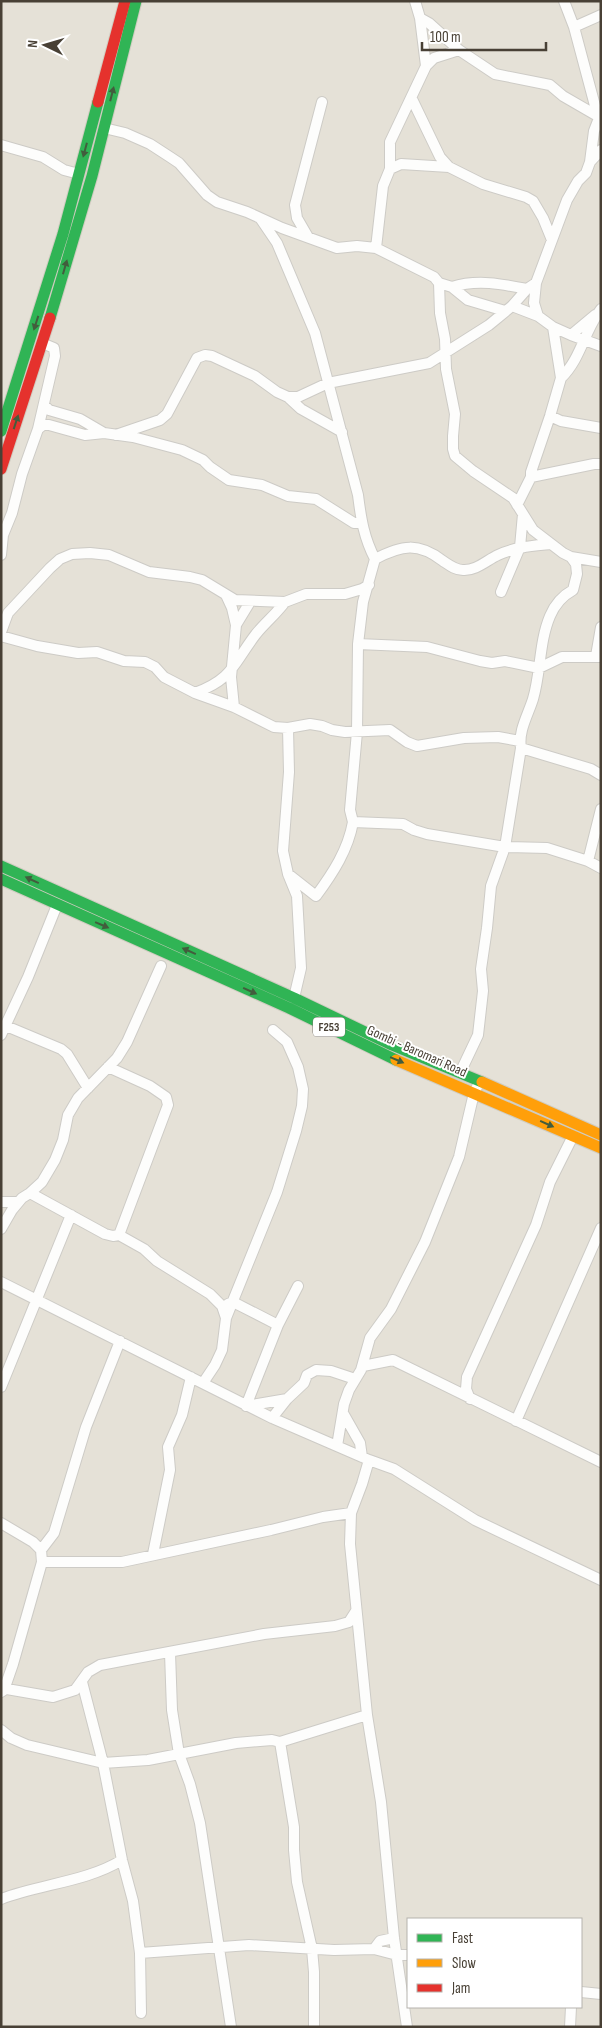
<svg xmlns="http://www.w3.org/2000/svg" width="602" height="2028" font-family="'Sofia Sans Condensed',sans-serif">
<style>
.residential{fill:#e5e1d7;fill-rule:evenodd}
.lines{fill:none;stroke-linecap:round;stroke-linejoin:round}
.street-casing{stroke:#cdcbc6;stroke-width:12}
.fast-casing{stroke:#d0ccc0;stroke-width:13}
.slow-casing{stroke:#d0ccc0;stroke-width:13}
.jam-casing{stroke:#d0ccc0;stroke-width:13}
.street{stroke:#fdfdfc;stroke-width:10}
.fast{stroke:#30b455;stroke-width:11}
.slow{stroke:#ff9f0a;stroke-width:11}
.jam{stroke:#e5322d;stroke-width:11}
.oneway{fill:#425d3d}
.labels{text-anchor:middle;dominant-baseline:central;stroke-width:4;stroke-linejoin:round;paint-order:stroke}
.shield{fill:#fff;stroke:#7f7972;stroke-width:1}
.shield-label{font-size:12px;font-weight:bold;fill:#484035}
.street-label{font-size:14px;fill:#484035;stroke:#fff}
</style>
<rect width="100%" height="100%" fill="#f0efea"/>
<path class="residential" d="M1 1H601V2027H1ZM408 1919H581V2007H408Z"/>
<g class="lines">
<defs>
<path id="street" d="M415 1 420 18 426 66
M564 1 574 27 598 117
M420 18 429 23 459 50 495 74 550 85 563 96 601 118
M574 27 601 15
M412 99 440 157 449 167 483 184 526 197 533 201 543 218 552 240
M104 128 125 133 150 144 170 157 179 163 207 195 217 202 247 212 282 228 337 248 357 246 376 248 434 277 439 283 452 287 468 300 505 311
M1 145 43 157 64 170 79 174
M590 162 601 150
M390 169 401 164 449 167
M260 218 277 243 315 333 358 495C361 519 364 538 375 559L363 602 358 644 357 732 350 810 353 822
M308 237 297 218 295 205 322 102
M376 248 383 186 390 169V142L426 66 434 58 459 50
M439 283 440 313 445 339 446 369 455 414 453 436V449L455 456 473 471 513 498 533 530 563 553 571 557 576 564 577 574 573 590C562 596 555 604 550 616 539 642 541 672 533 699 528 715 518 731 521 748L505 847 491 886 487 928 481 969 483 991 478 1035 460 1073
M452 287C477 279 502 284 527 289
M512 306 538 316 553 327 571 335 601 346
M538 316 534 303 536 283 567 200 578 181 586 173 590 162 594 131 601 113
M571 335 595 315
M561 378C581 359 585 329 601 309
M288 397H298L328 383 429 363 489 325 512 306 527 289 536 283
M44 405 49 410 80 419 104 433
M550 416 561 421 601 428
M38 429 43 425H49L85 435 104 433 133 437 182 450 203 460 210 467 229 480 262 485 288 496 316 499 354 523H362
M116 435 160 420 167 414 197 358 205 355 212 356 255 376 277 392 288 397 301 409 342 432
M531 477 594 464H601
M517 505 531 477V472L550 416 561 378 553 327
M1 555 3 535 12 513 22 474 38 429 55 356 54 348 42 343
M571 557 601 562
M375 559C402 545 418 542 443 561 449 565 455 570 463 570 476 571 487 560 498 555 515 547 532 546 551 544
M501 592 520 547 523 514
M226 595 232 608 236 625 231 677 234 707
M236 625 250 602
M1 632 8 613 50 568 60 559 72 554 90 553 109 555 149 572 190 577 202 580 235 600 285 602 306 594H345L362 589 369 585
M1 636 37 646 78 653 97 652 124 661 145 662 155 667 164 677 195 693 234 707 274 727 288 728 310 724 322 726 332 730 345 732 390 730 407 742 417 746 464 738 498 737 520 741
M358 644 427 647 480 661 492 663 505 661 539 668 562 657H601
M596 656 601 627
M195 693C233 679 233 664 256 634 265 623 276 614 285 602
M288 728 289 772 283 851 288 874 297 896 301 968 294 998
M521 748 591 769 601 775
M588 861 601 809
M288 874 316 896C333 873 348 850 353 822L403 824 414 830 427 834 505 847 547 848 588 861 601 868
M6 1026 61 1049 67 1054 88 1088
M1 1035 28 977 57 905
M30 1193 105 1234 113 1236 119 1235 168 1105 166 1097 150 1086 108 1067
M1 1202H18
M1 1229 12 1210 22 1198 30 1193 42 1182 55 1160 63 1140 68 1115 78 1098 117 1058 127 1042 161 966
M119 1235 144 1249 157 1261 210 1294 222 1306 226 1318
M1 1282 272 1418 369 1460 394 1469 475 1520 601 1580
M228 1304 233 1302 278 1325
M363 1366 393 1360 601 1462
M203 1383 215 1365 222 1350 226 1318 277 1192 296 1131 302 1106 303 1089 298 1067 287 1042 273 1030
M1 1387 71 1215
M470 1399 466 1389 467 1377 536 1225 550 1182 573 1136
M246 1406 278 1325 298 1286
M246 1406 287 1399
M343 1413 360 1443 362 1457
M272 1418 287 1399 304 1383 307 1375 316 1370 331 1371 355 1379
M516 1421 601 1228
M337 1446 344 1404 349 1390 361 1370 370 1338 391 1309 425 1242 459 1157 474 1093 477 1087
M369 1460 362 1484 351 1513 350 1544 367 1715 381 1802 394 1938 407 2027
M1 1523 33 1542 41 1550 42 1562 13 1664 4 1690 1 1692
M41 1550 54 1533 86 1427 120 1341
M153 1554 170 1470 168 1447 182 1415 191 1377
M42 1562H122L271 1530 323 1517 351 1513
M170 1653 172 1710 179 1754 190 1784 200 1823 231 2027
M82 1682 103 1763 122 1860 133 1901 140 1953 141 2013
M1 1688 53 1697 75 1690 88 1672 100 1665 264 1634 335 1626 349 1622 356 1611
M1 1730 11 1738 27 1745 103 1763 148 1760 236 1743 272 1740 280 1742 367 1715
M280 1742 294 1827V1850L297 1882 312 1949 314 1972V2027
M1 1899C40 1884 86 1882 122 1860
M374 1949 380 1941 394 1938
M140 1953 249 1945 334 1950 374 1949 397 1955H408
M581 1992 601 1994
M570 2027 571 2007"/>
<path id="fast" d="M50 318 92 176 136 1
M1 431 63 234 98 102
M1 866 294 998 392 1045 482 1082
M1 879 289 1008 396 1060"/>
<path id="slow" d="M396 1060 601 1148
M482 1082 601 1135"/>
<path id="jam" d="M98 102 125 1
M1 469 50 318"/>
</defs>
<use href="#street" class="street-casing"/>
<use href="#fast" class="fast-casing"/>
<use href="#slow" class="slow-casing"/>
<use href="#jam" class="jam-casing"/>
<use href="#street" class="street"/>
<use href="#fast" class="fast"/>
<use href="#slow" class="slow"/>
<use href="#jam" class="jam"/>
</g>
<defs><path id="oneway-solid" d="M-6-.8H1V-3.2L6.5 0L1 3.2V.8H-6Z" transform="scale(1.25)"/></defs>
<g class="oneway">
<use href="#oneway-solid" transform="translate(112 94) rotate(-76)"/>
<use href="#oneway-solid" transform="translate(85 150) rotate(105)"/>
<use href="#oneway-solid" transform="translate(65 267) rotate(-74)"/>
<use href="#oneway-solid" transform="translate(36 323) rotate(108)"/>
<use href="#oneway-solid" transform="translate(16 422) rotate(-72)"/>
<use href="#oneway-solid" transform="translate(32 880) rotate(-155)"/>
<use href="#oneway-solid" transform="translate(102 925) rotate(23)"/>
<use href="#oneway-solid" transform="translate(189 951) rotate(-156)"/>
<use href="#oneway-solid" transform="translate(250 991) rotate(24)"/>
<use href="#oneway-solid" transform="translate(397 1060) rotate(23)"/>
<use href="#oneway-solid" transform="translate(547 1124) rotate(24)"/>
</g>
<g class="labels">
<rect class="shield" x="313" y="1017.5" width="32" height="19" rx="4"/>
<g class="shield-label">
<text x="329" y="1027">F253</text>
</g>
<g class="street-label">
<text transform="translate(417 1051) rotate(24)">Gombi - Baromari Road</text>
</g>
</g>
<rect width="602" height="2028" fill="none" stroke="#484035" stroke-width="5"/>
<rect x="407" y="1918" width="175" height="90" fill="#ffffff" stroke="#b6b3ae"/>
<rect x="417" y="1934" width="25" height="8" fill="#30b455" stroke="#b6b3ae"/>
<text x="452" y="1943" font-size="15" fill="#484035">Fast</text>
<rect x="417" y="1959" width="25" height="8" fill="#ff9f0a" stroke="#b6b3ae"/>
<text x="452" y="1968" font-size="15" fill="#484035">Slow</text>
<rect x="417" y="1984" width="25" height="8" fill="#e5322d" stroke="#b6b3ae"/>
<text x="452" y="1993" font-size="15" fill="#484035">Jam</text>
<g transform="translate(45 45) rotate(275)" stroke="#ffffff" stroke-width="4" paint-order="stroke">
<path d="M0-4L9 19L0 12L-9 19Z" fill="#484035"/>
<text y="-8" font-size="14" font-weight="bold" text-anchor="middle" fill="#484035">N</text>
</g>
<path d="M422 42v8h124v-8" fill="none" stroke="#484035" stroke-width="2.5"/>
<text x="430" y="42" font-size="15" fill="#484035" stroke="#ffffff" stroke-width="4" paint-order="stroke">100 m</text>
</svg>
